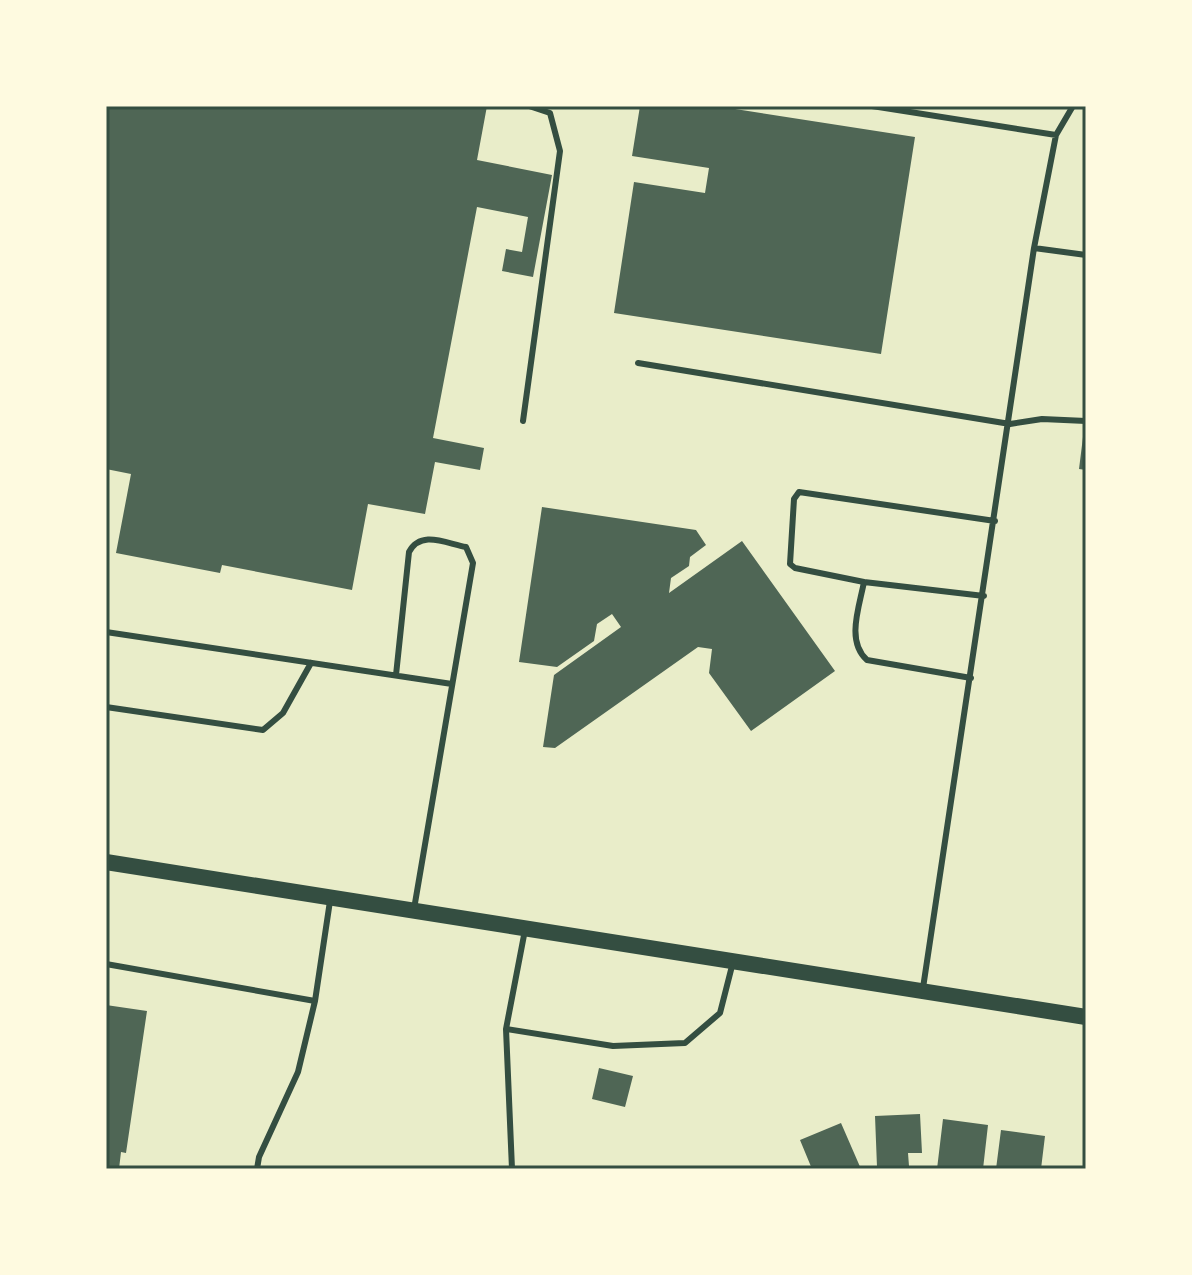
<svg xmlns="http://www.w3.org/2000/svg" width="1192" height="1275" font-family="'Sofia Sans Condensed',sans-serif">
<style>
.building{fill:#4f6655}
.lines{fill:none;stroke-linecap:round;stroke-linejoin:round}
.service{stroke:#344e41;stroke-width:6}
.secondary{stroke:#344e41;stroke-width:16}
.neatline{fill:none;stroke:#344e41;stroke-width:3}
</style>
<rect width="100%" height="100%" fill="#e9edc9"/>
<path class="building" d="M106 106H487L477 160 552 175 533 277 502 271 506 249 522 252 528 217 477 207 433 438 484 448 480 470 435 462 425 514 368 504 352 590 222 565 220 573 116 553 131 474 106 469Z
M640 106H716L915 137 881 354 614 313 634 182 705 193 709 168 632 156Z
M1084 429H1086V470L1079 469Z
M542 507 696 530 706 545 690 557 689 566 671 578 669 593 742 541 835 671 751 731 709 673 712 649 698 647 555 748 543 747 554 675 621 627 612 614 597 624 594 641 557 667 519 662Z
M106 1005 147 1011 126 1153 121 1152 119 1169H106Z
M599 1068 633 1076 625 1107 592 1099Z
M920 1114 922 1153H908L909 1166 877 1167 875 1116Z
M943 1119 988 1125 983 1169H937Z
M841 1123 861 1169H812L800 1140Z
M1001 1130 1045 1136 1041 1169H996Z"/>
<g class="lines">
<path class="service" d="M872 106 1056 135
M1034 248 1086 255
M638 363 1010 424 1042 419 1086 421
M523 421 560 151 550 113 529 106
M864 582 984 596
M106 632 452 684
M396 675 409 552C421 530 445 543 466 547L473 563 414 909
M971 678 867 660C846 641 859 608 864 582L795 568 790 564 794 499 799 492 995 521
M106 707 263 730 283 713 311 663
M106 964 315 1001
M923 988 1034 248 1056 135 1073 106
M506 1029 613 1046 685 1043 720 1013 733 962
M257 1169 259 1157 298 1072 315 1001 330 901
M512 1169 506 1029 525 930"/>
<path class="secondary" d="M106 862 1086 1017"/>
</g>
<rect width="1192" height="1275" fill="none" stroke="#fefae0" stroke-width="216"/>
<rect x="108" y="108" width="976" height="1059" class="neatline"/>
</svg>
